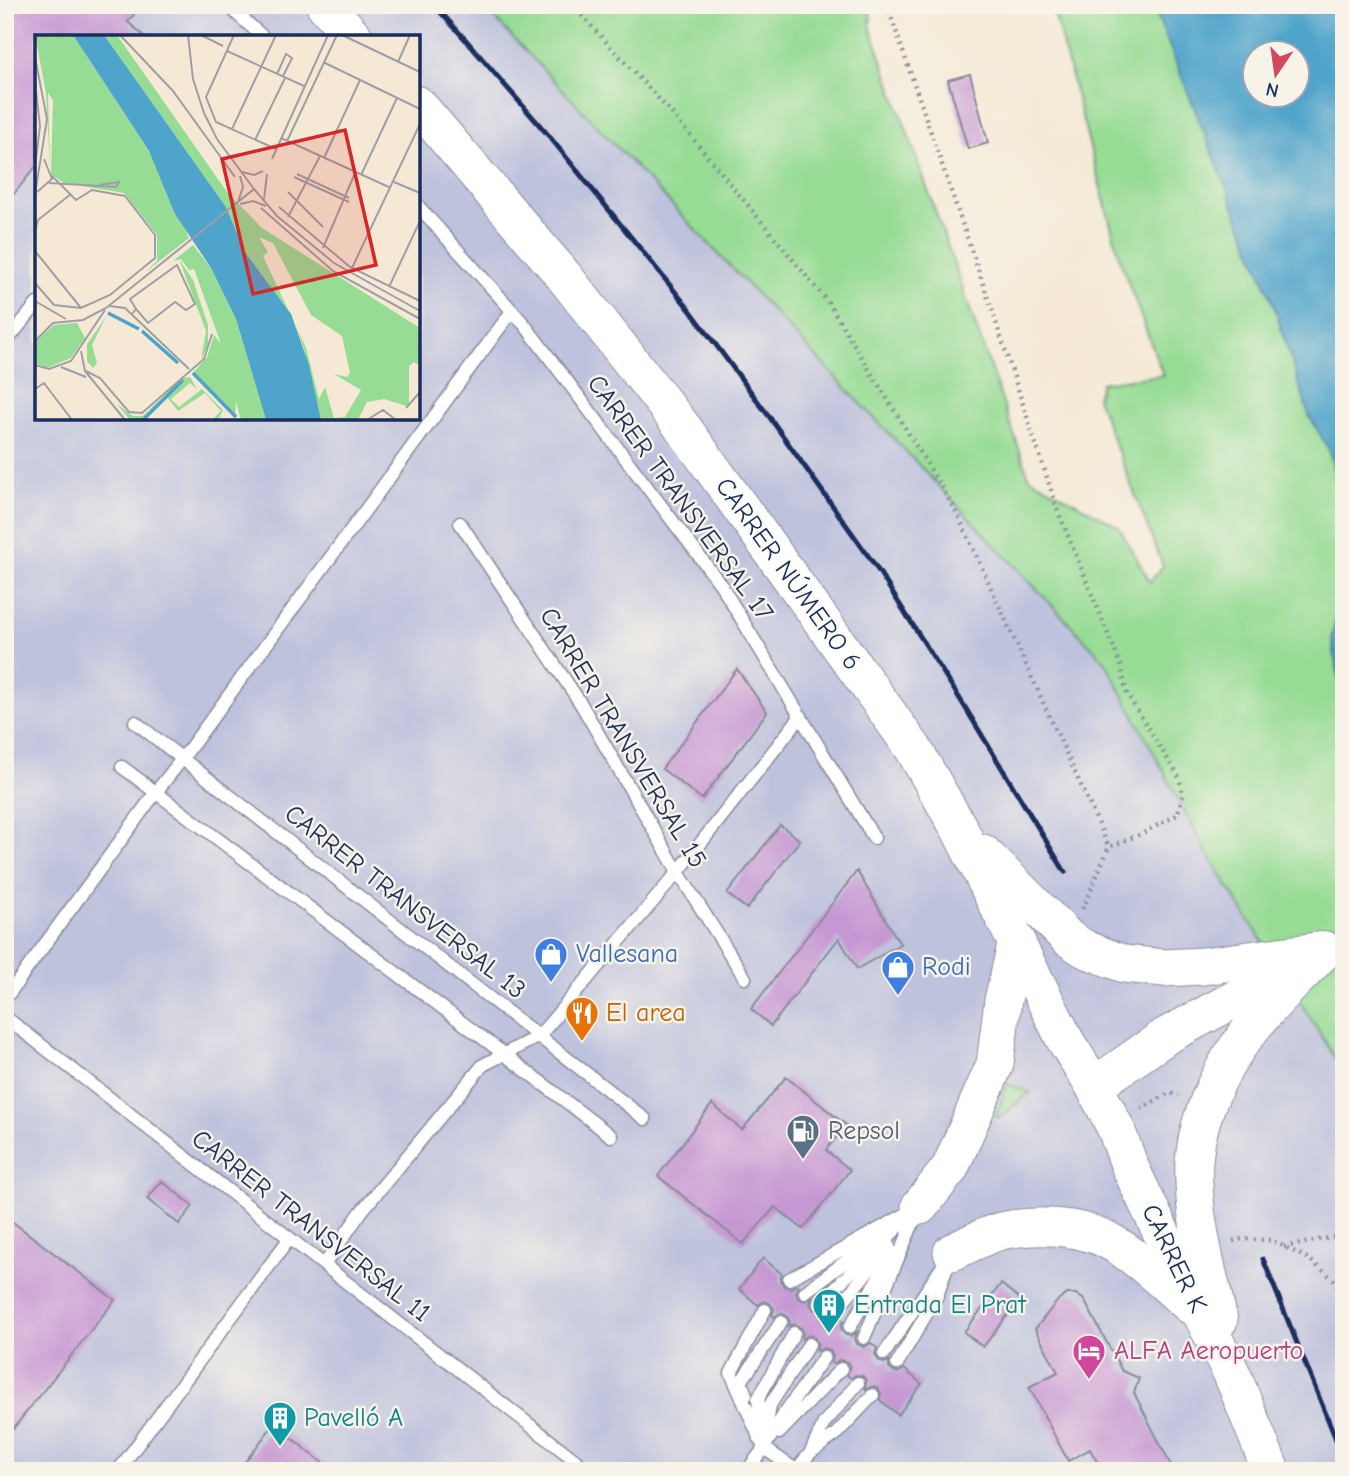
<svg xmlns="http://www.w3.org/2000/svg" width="1349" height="1476" font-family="'Comic Neue',sans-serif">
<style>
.industrial{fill:#bfc2dd;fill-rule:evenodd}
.green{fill:#97dc94;stroke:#598679;stroke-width:2}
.water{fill:#4fa4cb;stroke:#356a94;stroke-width:2;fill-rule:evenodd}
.building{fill:#c698d3}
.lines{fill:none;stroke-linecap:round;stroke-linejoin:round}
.lane-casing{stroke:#888c9a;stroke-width:15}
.secondary-casing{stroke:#888c9a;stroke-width:39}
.path{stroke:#888c9a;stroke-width:4.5;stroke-dasharray:2 5;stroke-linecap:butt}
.lane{stroke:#fff;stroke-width:12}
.secondary{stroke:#fff;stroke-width:37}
.rail{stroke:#1b2f5e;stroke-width:5}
.labels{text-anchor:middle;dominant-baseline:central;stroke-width:5;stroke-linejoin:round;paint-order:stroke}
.street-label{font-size:26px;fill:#1b2f5e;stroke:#f7f3e8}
.shop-label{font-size:26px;fill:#366cbe;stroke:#f7f3e8;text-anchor:start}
.food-label{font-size:26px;fill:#c56008;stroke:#f7f3e8;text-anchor:start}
.service-label{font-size:26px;fill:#4e5e75;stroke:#f7f3e8;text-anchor:start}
.culture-label{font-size:26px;fill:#0d838f;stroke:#f7f3e8;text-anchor:start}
.hotel-label{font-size:26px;fill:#b23c85;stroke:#f7f3e8;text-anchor:start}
.inset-river{fill:none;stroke:#4fa4cb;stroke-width:3.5}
.inset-road{fill:none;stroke:#9e9fa5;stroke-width:2}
.view{fill:#d62828;fill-opacity:0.15;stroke:#d62828;stroke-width:3.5}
.inset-edge{fill:none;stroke:#1b2f5e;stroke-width:3.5}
</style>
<rect width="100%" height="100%" fill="#f7f3e8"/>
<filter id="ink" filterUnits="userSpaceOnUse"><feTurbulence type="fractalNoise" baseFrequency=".0143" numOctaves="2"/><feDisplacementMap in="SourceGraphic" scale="14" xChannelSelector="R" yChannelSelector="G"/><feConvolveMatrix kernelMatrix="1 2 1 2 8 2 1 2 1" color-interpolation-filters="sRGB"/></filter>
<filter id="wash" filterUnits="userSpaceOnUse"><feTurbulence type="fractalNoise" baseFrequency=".00686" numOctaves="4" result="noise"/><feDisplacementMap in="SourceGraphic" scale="28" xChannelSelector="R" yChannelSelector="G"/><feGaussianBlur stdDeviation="1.57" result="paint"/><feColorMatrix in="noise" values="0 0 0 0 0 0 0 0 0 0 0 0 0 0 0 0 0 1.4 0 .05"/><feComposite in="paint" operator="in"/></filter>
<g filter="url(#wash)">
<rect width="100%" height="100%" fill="#f5e9d5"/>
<path class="industrial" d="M5 5H482L1105 661 1206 851 1344 1072V1471H5ZM37 37H418V418H37Z"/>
<path class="green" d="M482 5H870L871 29 1029 477 1119 527 1150 582 1163 566 1097 398 1101 383 1163 375 1121 263 1052 5H1153L1273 303 1309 415 1330 452 1344 521V580L1332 638 1344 707V1072L1206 851 1105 661Z
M1007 1084 1030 1092 999 1118 996 1116Z"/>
<path class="water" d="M1153 5H1344V521L1330 452 1309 415 1273 303ZM1254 52H1296V94H1254Z
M1344 580V707L1332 638Z"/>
<g id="blocks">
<path class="building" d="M5 5H141L128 22 145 37H37V165L5 205Z
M970 74 988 143 968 149 948 80Z
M737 669 767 712 702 799 662 769Z
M780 825 800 840 747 909 727 894Z
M857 871 900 944 857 969 839 938 771 1026 751 1009Z
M786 1077 846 1125 826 1150 850 1170 803 1229 775 1207 743 1244 658 1176 712 1104 742 1130Z
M162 1181 193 1206 179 1224 147 1199Z
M5 1216 115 1300 5 1439Z
M763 1258 782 1274 780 1280 784 1286 790 1288 797 1285 799 1286 796 1292 798 1298 805 1301 812 1297 810 1304 813 1309 820 1312 826 1308 824 1313 827 1320 832 1323 840 1319 843 1322 841 1326 842 1331 846 1335 851 1336 857 1332 855 1338 857 1344 864 1347 871 1343 877 1348 875 1354 879 1361 884 1363 889 1361V1368L892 1371 898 1373 904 1369 922 1384 898 1415 880 1400 881 1393 878 1388 874 1386 866 1389 865 1388 866 1381 863 1376 856 1375 851 1378 847 1375 850 1367 847 1362 839 1360 834 1364 831 1362 833 1357 830 1350 824 1348 818 1351 816 1350 818 1344 814 1337 809 1335 802 1339 803 1332 801 1328 794 1324 789 1326 790 1322 786 1315 781 1313 774 1317 772 1315 774 1309 770 1303 764 1301 758 1305 739 1289Z
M1001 1284 1020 1299 983 1347 964 1332Z
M1067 1294H1076L1084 1300 1122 1371 1139 1378 1134 1393 1174 1471H1102L1090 1449 1068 1461 1029 1387 1058 1372 1035 1329 1059 1299Z
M274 1424 333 1471H238Z"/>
</g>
</g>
<g filter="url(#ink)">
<use href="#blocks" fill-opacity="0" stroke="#888c9a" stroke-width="2"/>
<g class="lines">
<defs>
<path id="lane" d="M227 5 263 37
M418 206 524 324 721 585 874 838
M5 343 37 304
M460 523 581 704 678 872 745 978
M135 722 645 1119
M122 767 504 1054 611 1136
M5 999 156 792 182 759 512 311
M5 1017 589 1471
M324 1265 361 1212 483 1065 539 1036 678 872 801 716
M789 1279 917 1208
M805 1292 877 1238
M819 1303 907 1219
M833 1314 889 1245
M850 1327 893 1252
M864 1338 919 1209
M884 1354 942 1267
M897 1364 937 1296 951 1255
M746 1395 741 1382 781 1322
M766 1431 770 1405 809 1344
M779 1433 841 1369
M762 1434 758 1399 794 1333
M764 1448 731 1373 765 1310
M764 1448 797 1471
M811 1452 824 1423 858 1383
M796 1470 811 1452 835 1435 873 1395
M118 1471 289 1239
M747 1471 764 1448 784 1414 824 1357"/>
<g id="secondary">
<path d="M325 5 354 37"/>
<path id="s1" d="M418 105 563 275 684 429 913 748 960 830 1065 1040 1094 1086 1116 1129 1130 1167 1182 1276 1232 1374 1271 1471"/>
<path d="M983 853 1068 938 1085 949 1124 964 1164 968 1203 966 1325 950"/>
<path d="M1094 1086 1166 1036 1293 968"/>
<path d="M920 1206 950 1168 995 1064 1003 1000 1017 941"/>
<path d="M952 1252C968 1245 985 1235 1001 1231 1033 1224 1077 1225 1107 1240 1138 1256 1165 1284 1191 1306"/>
<path d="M1219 1320C1209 1276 1196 1230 1194 1184 1190 1127 1219 1067 1255 1024 1277 998 1301 975 1325 950"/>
</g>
</defs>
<use href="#lane" class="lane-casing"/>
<use href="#secondary" class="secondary-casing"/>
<path class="path" d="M572 5 670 111 827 301 955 509 1109 847
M887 5 991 307 1058 511 1121 666 1127 694 1179 777 1183 795 1177 815 1141 834 1109 847 1082 910
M1141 1109 1169 1093 1179 1095
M1233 1241 1242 1239 1271 1240 1309 1259 1334 1280 1344 1296
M1284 1247 1344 1235"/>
<use href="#lane" class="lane"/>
<use href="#secondary" class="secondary"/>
<path class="rail" d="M434 5 465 39 549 136 690 310 768 415 874 564 960 699 1065 872
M1263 1259 1344 1459"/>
</g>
</g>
<defs>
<symbol id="shop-pin" viewBox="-11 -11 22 30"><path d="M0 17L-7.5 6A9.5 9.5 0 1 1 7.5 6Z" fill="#3f7fe0" stroke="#f7f3e8"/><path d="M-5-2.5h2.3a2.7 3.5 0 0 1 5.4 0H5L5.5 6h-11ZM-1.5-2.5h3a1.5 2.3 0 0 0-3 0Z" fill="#fff"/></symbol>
<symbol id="restaurant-pin" viewBox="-11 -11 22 30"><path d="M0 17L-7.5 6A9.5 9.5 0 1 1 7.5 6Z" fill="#e8710a" stroke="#f7f3e8"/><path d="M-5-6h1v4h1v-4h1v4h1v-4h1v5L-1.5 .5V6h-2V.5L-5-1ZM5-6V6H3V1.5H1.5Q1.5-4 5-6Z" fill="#fff"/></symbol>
<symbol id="fuel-pin" viewBox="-11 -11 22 30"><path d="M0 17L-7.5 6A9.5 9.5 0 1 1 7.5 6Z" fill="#5c6f8a" stroke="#f7f3e8"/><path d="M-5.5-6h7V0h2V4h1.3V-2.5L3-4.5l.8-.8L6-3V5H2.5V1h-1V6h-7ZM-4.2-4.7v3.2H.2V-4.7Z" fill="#fff"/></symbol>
<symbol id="building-pin" viewBox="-11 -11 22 30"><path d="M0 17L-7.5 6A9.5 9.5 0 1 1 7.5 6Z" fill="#0f9aa8" stroke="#f7f3e8"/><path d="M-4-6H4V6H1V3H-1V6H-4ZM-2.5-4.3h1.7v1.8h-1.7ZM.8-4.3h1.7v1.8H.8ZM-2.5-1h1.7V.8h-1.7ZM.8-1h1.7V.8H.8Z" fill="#fff"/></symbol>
<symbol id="hotel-pin" viewBox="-11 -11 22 30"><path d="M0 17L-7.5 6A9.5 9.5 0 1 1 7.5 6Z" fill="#d1479c" stroke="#f7f3e8"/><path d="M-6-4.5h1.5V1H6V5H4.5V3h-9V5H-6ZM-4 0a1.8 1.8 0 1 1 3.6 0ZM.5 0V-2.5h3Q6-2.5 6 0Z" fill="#fff"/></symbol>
</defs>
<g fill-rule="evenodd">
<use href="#shop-pin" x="532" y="935" width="38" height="52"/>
<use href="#shop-pin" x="879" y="948" width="38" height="52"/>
<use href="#restaurant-pin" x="563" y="994" width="38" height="52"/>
<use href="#fuel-pin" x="784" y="1112" width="38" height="52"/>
<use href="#building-pin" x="810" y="1286" width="38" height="52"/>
<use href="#hotel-pin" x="1070" y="1332" width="38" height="52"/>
<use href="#building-pin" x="261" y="1399" width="38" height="52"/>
</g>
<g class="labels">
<g class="street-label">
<text transform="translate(680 498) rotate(54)">CARRER TRANSVERSAL 17</text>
<text stroke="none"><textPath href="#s1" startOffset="598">CARRER NÚMERO 6</textPath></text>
<text transform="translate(623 738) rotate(59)">CARRER TRANSVERSAL 15</text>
<text transform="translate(405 902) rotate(38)">CARRER TRANSVERSAL 13</text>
<text transform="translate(311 1226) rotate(38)">CARRER TRANSVERSAL 11</text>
<text stroke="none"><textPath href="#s1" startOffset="1386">CARRER K</textPath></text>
</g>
<g class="shop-label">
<text x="576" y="954">Vallesana</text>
<text x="922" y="967">Rodi</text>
</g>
<g class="food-label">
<text x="606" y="1013">El area</text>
</g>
<g class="service-label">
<text x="828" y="1131">Repsol</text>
</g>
<g class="culture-label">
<text x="854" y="1305">Entrada El Prat</text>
<text x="304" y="1418">Pavelló A</text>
</g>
<g class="hotel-label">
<text x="1114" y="1351">ALFA Aeropuerto</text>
</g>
</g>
<g transform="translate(35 35)">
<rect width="385" height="385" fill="#f5e9d5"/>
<path d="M0 0H38L119 124 154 203 109 238 122 226V200L89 158 29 148 16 139 18 65 13 58 15 133 11 58ZM69 0H82L192 157 227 193 385 293V331L379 327 374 331V372L349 364 332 367 323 385H286L269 314 256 279 210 217 191 172ZM224 202 238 208 276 280 307 301 315 338 312 342 299 339 326 355 310 382 299 383 290 352 284 364 271 313 228 221 233 217ZM158 210 176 233 201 284 231 385H206L201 367 200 382 157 339 172 322 179 300 186 309 159 234 154 235 146 224 138 226ZM144 224 158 245 173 290V310L166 325 171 296ZM71 282 57 310 62 328 58 333 52 326V309ZM42 288 50 303 36 323 12 333 0 328 2 305 19 290ZM155 342 162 354 155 348 136 364 144 372 167 354 188 375 183 385H177L186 376 170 358 143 376 132 362 109 385H95L82 369 98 381H108L147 343Z" fill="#97dc94" fill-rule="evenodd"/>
<path d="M38 0H69L191 172 210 217 256 279 274 330 286 385H231L201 284 176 233 140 179 114 116Z" fill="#4fa4cb"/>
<path class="inset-river" d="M73 278 104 294M107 296 143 328M158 338 201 382M108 385 148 345"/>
<path class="inset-road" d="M85 0 138 56 200 142M153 0 158 44 169 78 182 104 219 154 242 181 299 228 385 276M166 0 188 11M199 0 171 62 181 87 241 114M307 0 385 37M192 16 269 51M0 22 12 84 0 159M288 27 385 74M363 27 375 0M242 39 251 19 257 23 248 41M0 47 5 91 0 132M197 94 241 0M246 103 356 153M220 105 250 43M252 106 302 0M289 123 325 45M237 124 293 0M207 137 219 140 228 136M262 139 314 163M326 140 362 63M259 142 314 167M359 147 385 158M14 148 81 152 84 147 64 150M2 157 17 144 9 124M253 157 288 192M229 164 232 139M203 167 208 152 205 141M205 169 218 166 231 171M244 172 315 232 385 266M226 173 298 236 385 284M253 182 285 121M0 196 3 185 36 159M288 213 320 138M0 216 46 273M317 233 385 89M0 248 19 270 46 273 75 260 120 223V200L90 161 57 155 41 165 16 140M354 252 385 186M0 266 31 284M74 271 90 273 154 334M97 279 101 274 95 264 142 230 160 269 151 275 140 267 113 288 101 274M0 306 18 288 48 285 71 273 219 154M46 316 50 336 90 385M0 330 14 334 36 326 70 275M26 332 51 342M51 336 65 343 94 377 107 378 169 324 177 299M0 354 9 348 37 385M371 373 385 357M332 385 348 375 361 385"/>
<path class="view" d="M310 95 341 230 218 259 187 124Z"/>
<rect width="385" height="385" class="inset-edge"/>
</g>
<rect width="1349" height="1476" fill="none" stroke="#f7f3e8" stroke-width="28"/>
<g transform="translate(1276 74) rotate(193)"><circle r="33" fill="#f7f3e8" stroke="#9fa5b1" stroke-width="2"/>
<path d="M0-5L12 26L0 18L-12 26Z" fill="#d1495b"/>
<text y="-10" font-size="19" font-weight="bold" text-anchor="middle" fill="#1b2f5e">N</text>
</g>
</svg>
